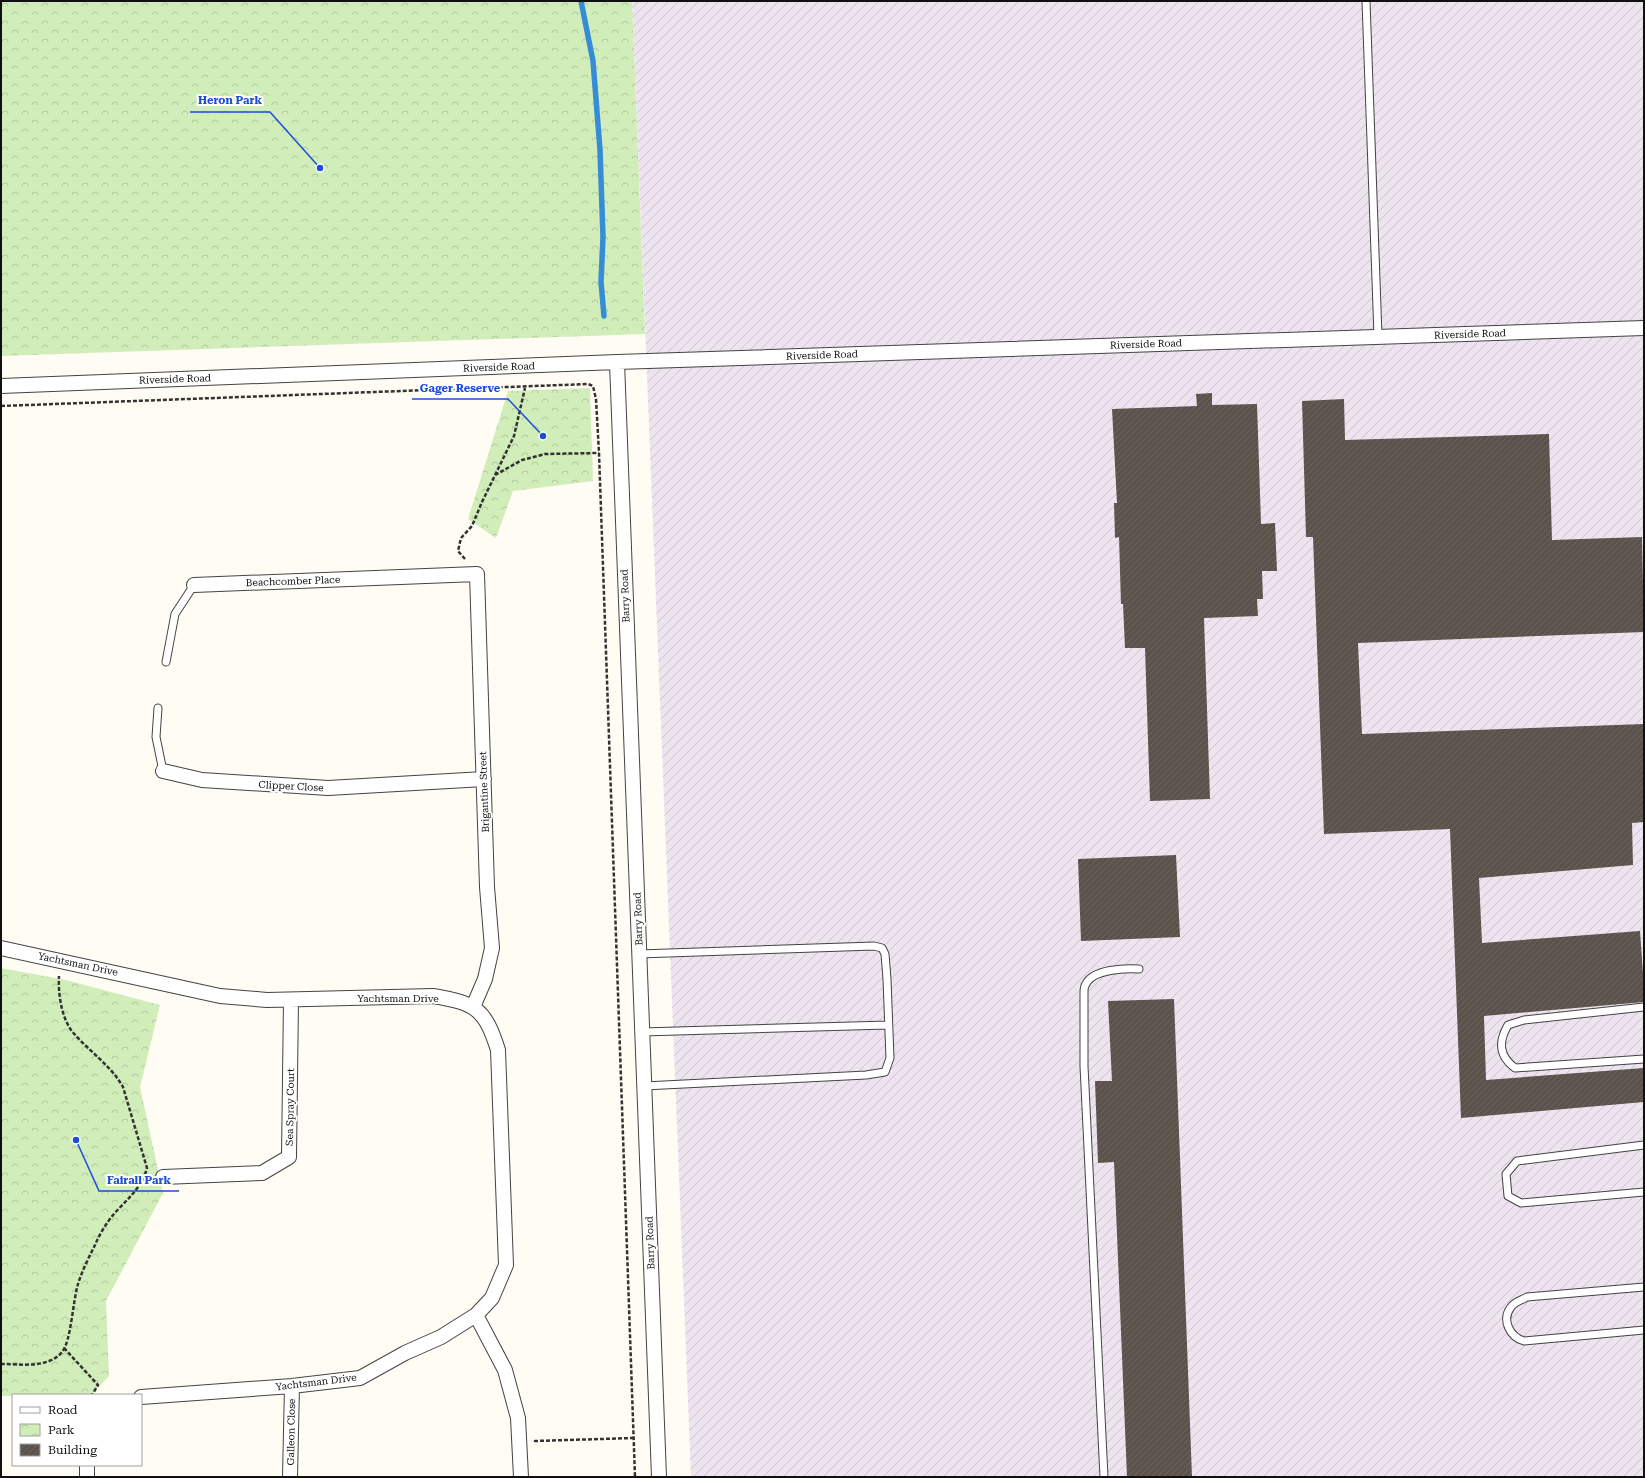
<svg xmlns="http://www.w3.org/2000/svg" width="1645" height="1478" font-family="'Roboto Serif',serif">
<style>
.industrial{fill:url(#industrial-furrows)}
.park{fill:url(#park-crowns)}
.lines{fill:none;stroke-linecap:round;stroke-linejoin:round}
.stream{stroke:#368cd6;stroke-width:5.5}
.building{fill:url(#building-hatch)}
.lane-casing{stroke:#434343;stroke-width:9}
.street-casing{stroke:#434343;stroke-width:16}
.path{stroke:#323232;stroke-width:2.5;stroke-dasharray:4 2;stroke-linecap:butt}
.lane{stroke:#fff;stroke-width:7}
.street{stroke:#fff;stroke-width:14}
.labels{text-anchor:middle;dominant-baseline:central;stroke-width:4;stroke-linejoin:round;paint-order:stroke}
.street-label{font-size:10px;fill:#101010;stroke:#fff}
.leader{fill:none;stroke:#1d4ed8;stroke-width:1.5}
.callout-dot{fill:#1d4ed8;stroke:#fff;stroke-width:1.5}
.callout-label{font-size:11px;text-anchor:middle;font-weight:bold;fill:#1d4ed8;stroke:#fff;stroke-width:4;stroke-linejoin:round;paint-order:stroke}
</style>
<defs>
<pattern id="industrial-furrows" width="10" height="10" patternUnits="userSpaceOnUse"><rect width="10" height="10" fill="#eee4ef"/><path d="M-1 1l2-2M0 10L10 0M9 11l2-2" fill="none" stroke="#cbc3cc"/></pattern>
<pattern id="park-crowns" width="20" height="18" patternUnits="userSpaceOnUse"><rect width="20" height="18" fill="#d1edb9"/><path d="M2 6a3 3 0 1 1 6 0M12 15a3 3 0 1 1 6 0" fill="none" stroke="#b2ca9e"/></pattern>
<pattern id="building-hatch" width="6" height="6" patternUnits="userSpaceOnUse"><rect width="6" height="6" fill="#5a524b"/><path d="M-1 1l2-2M0 6l6-6M5 7l2-2" fill="none" stroke="#6d6661"/></pattern>
</defs>
<rect width="100%" height="100%" fill="#fffdf3"/>
<path class="industrial" d="M632 1H1644V1477H691Z"/>
<path class="park" d="M1 1H632L645 334 1 356Z
M590 388 593 481 513 491 496 538 468 519 508 391Z
M1 968 66 980 160 1005 140 1087 163 1193 106 1301 109 1376 91 1395 1 1396Z"/>
<g class="lines">
<path class="stream" d="M581 1 593 61 600 150 603 237 601 282 604 316"/>
</g>
<path class="building" d="M1212 393V405L1257 404 1261 524 1275 523 1277 571H1262L1263 599H1257L1258 616 1204 618 1210 799 1150 801 1145 648H1125L1123 604H1121L1119 537 1115 538 1114 503H1117L1112 409 1197 406 1196 394Z
M1344 399 1345 440 1549 434 1552 540 1642 537 1644 632 1358 643 1362 734 1644 724V822L1632 823 1633 865 1479 878 1482 943 1640 931 1644 988V1002L1484 1016 1486 1080 1644 1068V1102L1461 1118 1450 829 1324 834 1313 537H1306L1302 401Z
M1176 855 1180 937 1081 941 1078 859Z
M1174 999 1192 1477H1127L1114 1162 1098 1163 1095 1081H1112L1108 1001Z"/>
<g class="lines">
<defs>
<path id="lane" d="M1366 1 1378 336
M166 662 175 614 194 585
M158 708 156 737 163 771
M639 954 874 946 882 948 885 954 887 979 890 1058 885 1072 866 1075 644 1086
M1644 1007 1524 1020 1508 1025C1498 1042 1499 1056 1515 1068L1644 1059
M642 1032 888 1025
M1644 1145 1517 1161 1506 1174 1508 1196 1521 1203 1644 1192
M1644 1287 1527 1297C1522 1300 1514 1302 1511 1307 1501 1320 1510 1337 1524 1341L1644 1330
M1104 1477 1084 1066V993C1084 990 1084 986 1086 984 1093 969 1126 968 1139 969"/>
<path id="street" d="M617 362 659 1477
M1 386 617 362 1644 328
M194 585 477 574 487 887 492 948 485 979 473 1007
M163 771 202 780 328 788 484 779
M1 948 220 996 267 1000 433 996C476 1003 485 1009 498 1050L506 1265 492 1298 476 1315 441 1337 405 1353 360 1378 292 1386 141 1397
M163 1177 262 1173 289 1157 291 1000
M476 1315 505 1370 518 1418 521 1477
M87 1465V1477
M290 1477 292 1386"/>
</defs>
<use href="#lane" class="lane-casing"/>
<use href="#street" class="street-casing"/>
<path class="path" d="M1 406 588 384 593 386 596 399 599 453 635 1477
M495 475 522 460 545 454 599 453
M465 559 458 551 461 538 472 526 482 502 514 436 525 388
M64 1348 98 1385 92 1395
M1 1364C20 1364 48 1369 62 1352 71 1342 73 1300 78 1284 82 1271 89 1257 95 1245 99 1235 107 1222 114 1214 127 1199 142 1188 147 1168L123 1087C110 1064 87 1050 71 1030 61 1015 58 993 59 976
M535 1442V1441L633 1438"/>
<use href="#lane" class="lane"/>
<use href="#street" class="street"/>
</g>
<g class="labels">
<g class="street-label">
<text transform="translate(1470 334) rotate(-2)">Riverside Road</text>
<text transform="translate(1146 344) rotate(-2)">Riverside Road</text>
<text transform="translate(822 355) rotate(-2)">Riverside Road</text>
<text transform="translate(499 367) rotate(-2)">Riverside Road</text>
<text transform="translate(175 379) rotate(-2)">Riverside Road</text>
<text transform="translate(293 581) rotate(-2)">Beachcomber Place</text>
<text transform="translate(625 596) rotate(-92)">Barry Road</text>
<text transform="translate(291 786) rotate(3)">Clipper Close</text>
<text transform="translate(484 792) rotate(-92)">Brigantine Street</text>
<text transform="translate(638 919) rotate(-92)">Barry Road</text>
<text transform="translate(78 964) rotate(12)">Yachtsman Drive</text>
<text x="398" y="998">Yachtsman Drive</text>
<text transform="translate(290 1107) rotate(-89)">Sea Spray Court</text>
<text transform="translate(650 1243) rotate(-92)">Barry Road</text>
<text transform="translate(316 1382) rotate(-7)">Yachtsman Drive</text>
<text transform="translate(291 1432) rotate(-89)">Galleon Close</text>
</g>
</g>
<path class="leader" d="M320 168L270 112H190M543 436L508 399H412M76 1140L99 1191H179"/>
<g class="callout-dot">
<circle cx="320" cy="168" r="4"/>
<circle cx="543" cy="436" r="4"/>
<circle cx="76" cy="1140" r="4"/>
</g>
<g class="callout-label">
<text x="230" y="104">Heron Park</text>
<text x="460" y="392">Gager Reserve</text>
<text x="139" y="1184">Fairall Park</text>
</g>
<rect width="1645" height="1478" fill="none" stroke="#101010" stroke-width="4"/>
<rect x="12" y="1394" width="130" height="72" fill="#ffffff" stroke="#9f9f9f"/>
<rect x="20" y="1407" width="20" height="6" fill="#ffffff" stroke="#9f9f9f"/>
<text x="48" y="1414" font-size="12" fill="#101010">Road</text>
<rect x="20" y="1424" width="20" height="12" fill="url(#park-crowns)" stroke="#9f9f9f"/>
<text x="48" y="1434" font-size="12" fill="#101010">Park</text>
<rect x="20" y="1444" width="20" height="12" fill="url(#building-hatch)" stroke="#9f9f9f"/>
<text x="48" y="1454" font-size="12" fill="#101010">Building</text>
</svg>
